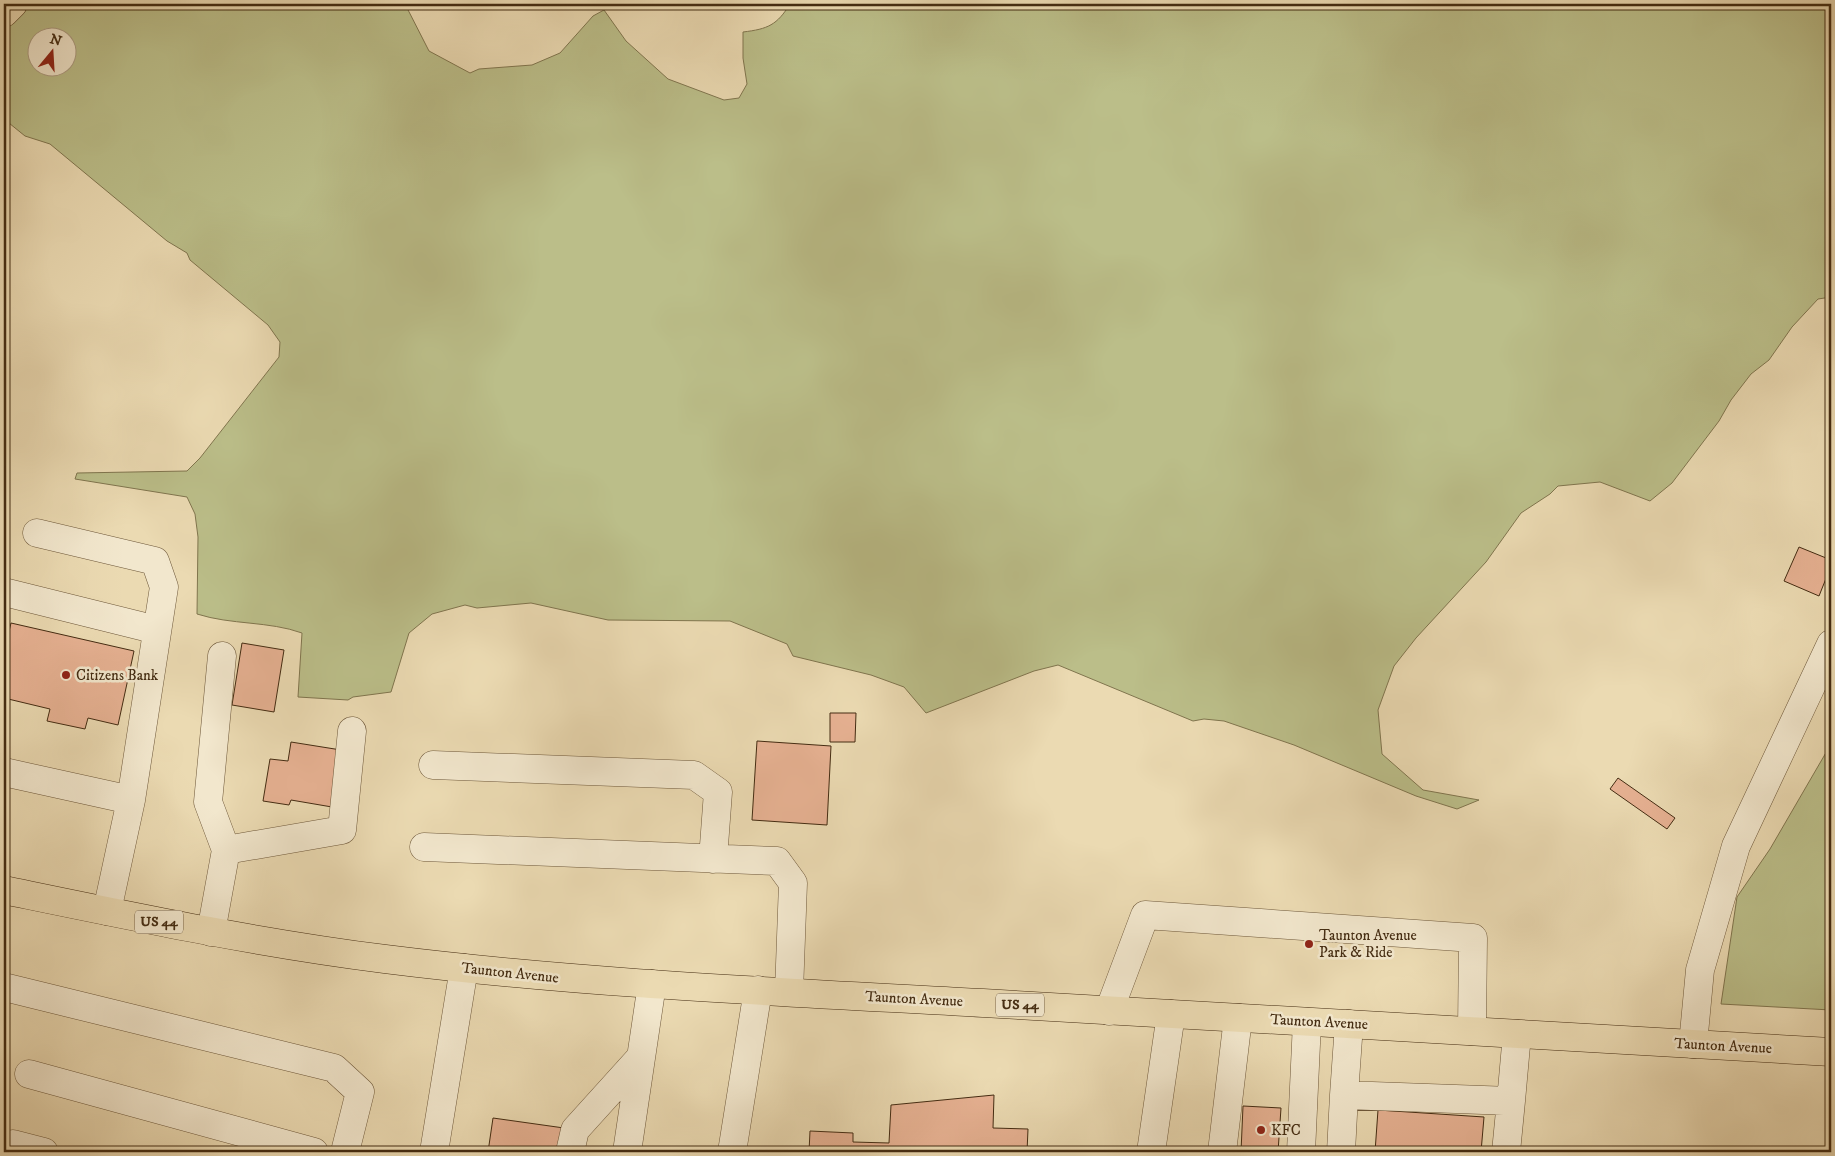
<svg xmlns="http://www.w3.org/2000/svg" width="1835" height="1156" font-family="'IM FELL DW Pica',serif">
<style>
.green{fill:#bbbe89;stroke:#80754e;fill-rule:evenodd}
.building{fill:#e6b192;stroke:#442c12}
.lines{fill:none;stroke-linecap:round;stroke-linejoin:round}
.minor-casing{stroke:#6e583a;stroke-width:29}
.major-casing{stroke:#442c12;stroke-width:29}
.highway-casing{stroke:#442c12;stroke-width:29}
.minor{stroke:#f2e7cd;stroke-width:28}
.major{stroke:#ebdab2;stroke-width:28}
.highway{stroke:#ebdab2;stroke-width:28}
.poi-dot{fill:#8f2418;stroke:#f2e7cd;stroke-width:2}
.labels{text-anchor:middle;dominant-baseline:central;stroke-width:5;stroke-linejoin:round;paint-order:stroke}
.shield{fill:#f2e7cd;stroke:#78644a;stroke-width:1}
.shield-label{font-size:14px;font-weight:bold;fill:#442c12}
.poi-label{font-size:15px;fill:#442c12;stroke:#f2e7cd;text-anchor:start}
.street-label{font-size:15px;fill:#442c12;stroke:#f2e7cd}
</style>
<rect width="100%" height="100%" fill="#ebdab2"/>
<filter id="stains"><feTurbulence type="fractalNoise" baseFrequency=".004" numOctaves="4"/><feColorMatrix values="0 0 0 0 .2 0 0 0 0 .09 0 0 0 0 .02 0 0 0 .5 -.17"/></filter>
<radialGradient id="worn" r=".72"><stop offset=".6" stop-color="#630" stop-opacity="0"/><stop offset="1" stop-color="#630" stop-opacity=".3"/></radialGradient>
<path class="green" d="M4 4H405L429 51 470 73 479 69 532 65 560 53 593 16 604 10 626 41 668 79 724 100 739 98 747 84 743 58V32C768 29 777 25 790 4H1831V297L1818 299 1792 327 1769 360 1751 374 1731 400 1719 421 1672 483 1650 501 1600 482 1558 486 1550 494 1521 513 1486 562 1416 638 1394 666 1378 710 1382 754 1423 790 1479 800 1457 809 1416 796 1294 745 1224 721 1204 719 1193 721 1058 665 1034 671 926 713 904 687 871 675 793 656 787 644 730 621 608 620 531 603 477 608 465 605 432 614 409 633 391 692 353 697 348 700 298 697 302 633C269 621 231 625 197 614L198 537 195 514 187 497 75 479 77 473 187 471 200 458 279 357 280 342 268 325 190 260 187 253 167 241 50 144 25 136 4 119ZM38 38H68V68H38Z
M1831 744V1010L1721 1004 1737 897 1770 849Z"/>
<path class="building" d="M1799 547 1831 560V566L1819 596 1784 581Z
M11 623 134 651 118 725 88 718 85 729 47 721 50 709 4 698V652Z
M242 643 284 650 274 712 232 705Z
M830 713H856L855 742H830Z
M757 741 831 746 827 825 752 820Z
M291 742 341 750 332 807 291 800 289 805 263 801 270 759 288 761Z
M1618 778 1675 818 1667 829 1610 789Z
M994 1095 993 1128 1028 1129 1027 1152H809L810 1131 853 1133V1142L889 1143 891 1105Z
M1243 1106 1281 1108 1278 1152H1241Z
M1378 1110 1484 1117 1481 1152H1375Z
M493 1118 564 1128 560 1152H488Z"/>
<g class="lines">
<defs>
<path id="minor" d="M37 533 155 561 164 587 131 800 107 911
M4 592 157 630
M222 656 208 802 226 850
M433 765 694 775 718 792 713 859
M4 772 131 800
M424 847 777 861 793 883 789 992
M211 932 226 850 342 830 352 731
M4 987 334 1068 360 1092 345 1152
M1109 1011 1145 915 1473 938 1472 1031
M1349 1024 1344 1095 1511 1101 1517 1034
M1693 1044 1700 970 1736 846 1831 644
M29 1074 314 1152
M13 1144 44 1152
M434 1152 464 968
M570 1152 575 1130 641 1057
M627 1152 652 984
M732 1152 758 990
M1151 1152 1171 1014
M1222 1152 1238 1018
M1301 1152 1307 1022
M1341 1152 1344 1095
M1506 1152 1511 1101"/>
<path id="major" d="M4 13 13 4"/>
<path id="highway" d="M4 890C130 916 257 943 385 959 584 984 784 992 983 1003 1266 1020 1549 1036 1831 1052"/>
</defs>
<use href="#minor" class="minor-casing"/>
<use href="#major" class="major-casing"/>
<use href="#highway" class="highway-casing"/>
<use href="#minor" class="minor"/>
<use href="#major" class="major"/>
<use href="#highway" class="highway"/>
</g>
<g class="poi-dot">
<circle cx="66" cy="675" r="5"/>
<circle cx="1309" cy="944" r="5"/>
<circle cx="1261" cy="1130" r="5"/>
</g>
<g class="labels">
<g class="shield">
<rect x="135" y="910.5" width="48" height="23" rx="4"/>
<rect x="996" y="993.5" width="48" height="23" rx="4"/>
</g>
<g class="shield-label">
<text x="159" y="922">US 44</text>
<text x="1020" y="1005">US 44</text>
</g>
<g class="poi-label">
<text x="76" y="675">Citizens Bank</text>
<text x="1319" y="935">Taunton Avenue<tspan x="1319" dy="17">Park &amp; Ride</tspan></text>
<text x="1271" y="1130">KFC</text>
</g>
<g class="street-label">
<text transform="translate(510 973) rotate(6)">Taunton Avenue</text>
<text transform="translate(914 999) rotate(3)">Taunton Avenue</text>
<text transform="translate(1319 1022) rotate(3)">Taunton Avenue</text>
<text transform="translate(1723 1046) rotate(3)">Taunton Avenue</text>
</g>
</g>
<rect width="1835" height="1156" fill="none" stroke="#ebdab2" stroke-width="20"/>
<rect x="5" y="5" width="1825" height="1146" fill="none" stroke="#442c12" stroke-width="2.5"/>
<rect x="10" y="10" width="1815" height="1136" fill="none" stroke="#442c12"/>
<g transform="translate(52 52) rotate(18)"><circle r="24" fill="#f2e7cd" stroke="#ac9c82"/>
<path d="M0-4L9 19L0 12L-9 19Z" fill="#8f2418"/>
<text y="-8" font-size="14" font-weight="bold" text-anchor="middle" fill="#442c12">N</text>
</g>
<rect width="100%" height="100%" filter="url(#stains)"/>
<rect width="100%" height="100%" fill="url(#worn)"/>
</svg>
